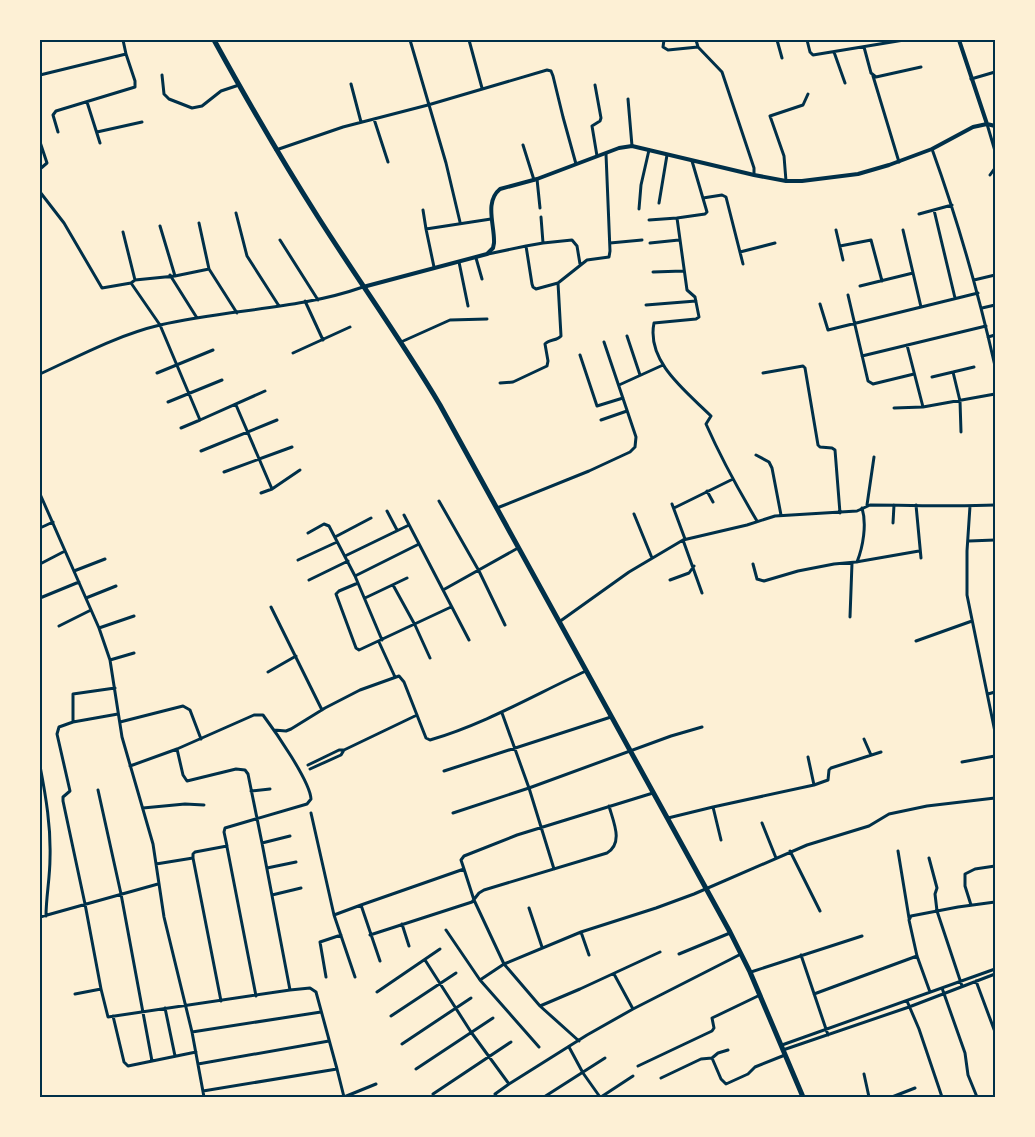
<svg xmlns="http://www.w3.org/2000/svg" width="1035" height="1137" font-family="'DejaVu Sans',sans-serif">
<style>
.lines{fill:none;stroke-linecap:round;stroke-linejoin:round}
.minor{stroke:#003049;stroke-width:3}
.tertiary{stroke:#003049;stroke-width:4}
.trunk{stroke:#003049;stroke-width:5}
.neatline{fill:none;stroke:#003049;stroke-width:2}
</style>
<rect width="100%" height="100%" fill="#fdf0d5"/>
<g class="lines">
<path class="minor" d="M410 40 446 163 460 222
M469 40 482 88
M664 40 663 47 668 50 698 47 722 72 754 168V175
M696 40 698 47
M777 40 782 58
M807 40 810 52 813 55 904 40
M864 47 871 73 876 77 921 67
M834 52 845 83
M40 75 126 54 123 40
M162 75 164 94 169 99 192 108 202 106 221 91 239 85
M873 76 899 162
M971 79 995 72
M351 84 361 122
M595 85 601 118 600 121 592 126 597 156
M628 99 632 146
M87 102 100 143
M374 119 388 162
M987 124 995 151
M58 132 53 115 56 111 135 87V81L126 54
M97 132 142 122
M40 142 47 163 40 169
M523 145 534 180
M932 149C958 221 978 291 995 366
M276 150 343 127 428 105 547 70 551 71 553 76 563 117 576 164
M692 161 707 212 705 214 677 218 687 290 695 297 699 317 696 319 654 323C646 362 687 392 711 416L706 424C721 458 738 489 757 521
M990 175 995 168
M537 179 540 208
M786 181 784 156 770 116 803 105 808 94
M40 192 64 223 102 288 131 283 135 280 175 276 209 269
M703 198 722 195 726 197 743 264
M659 203 667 155
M639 209 641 185 649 150
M423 210 426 229
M934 210 955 298
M236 213 247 256 279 306
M919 214 952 205
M541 217 543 243
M649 220 677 218
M199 223 209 269 237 313
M160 226 175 276
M836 230 843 260
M903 230 921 307
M123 232 135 280
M280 240 318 300
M610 243 642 240
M650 243 679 240
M840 246 871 240 882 281
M740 252 775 243
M488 254 526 246
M476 258 482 279
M459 262 468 306
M580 264 577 246 572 240 543 243 526 246 532 284 533 287 536 289 558 283 587 260 609 257 610 251 606 154
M434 267 426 229 491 219
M653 272 683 271
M170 275 197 318
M974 280 995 275
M131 283 160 325 200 420 265 391
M860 286 913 273
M848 295 868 381 873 384 914 374
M305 301 323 340
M820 304 828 330 978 293
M646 305 696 301
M982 308 995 305
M627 336 640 375
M988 337 995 335
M401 342 450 320 487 319
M907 345 923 407
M293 353 350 327
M580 355 597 406 623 398
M862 356 986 326
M953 372 960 401 961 432
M157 373 213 350
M763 373 803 366 805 368 818 445 820 447 832 448 835 450 840 513
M40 374C79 356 118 335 160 325 227 309 298 310 363 287
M932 377 974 367
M500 383 513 382 547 366 548 361 545 344C549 339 557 341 561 336L558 283
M619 385 663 365
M168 402 222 380
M236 405 272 489
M894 408 923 407 995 394
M601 420 627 411
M181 428 200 420
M201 451 277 420
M756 455 769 462 772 468 781 515
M224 472 292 447
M707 491 713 502
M261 493 272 489 300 470
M40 494 99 628 110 660 122 737 153 844 164 917 192 1032 204 1097
M439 501 479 571 505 625
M672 504 685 539
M867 505 874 457
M916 505 921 558
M970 506 967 551V595L995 732
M497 508 589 471 630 452 635 447 636 437 604 342
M674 508 733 479
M387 511 397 530
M634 514 652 558
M404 515 469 640
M893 523 894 505
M40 528 53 522
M308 533 324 524 329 526 355 576 382 640
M335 537 371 518
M683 540 702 593
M969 541 995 540
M345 556 409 525
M298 560 337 542
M857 562C863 547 867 524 862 508
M40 564 65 551
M753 564 757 579 764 581 798 571 834 564 856 562 919 551
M74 571 105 559
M355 576 419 544
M309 580 348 561
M670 580 689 573 694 566
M358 583 339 591 336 594 356 648 359 650 451 607
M393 585 415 625 430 658
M443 590 518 548
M40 598 79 582
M86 598 116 586
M365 598 407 578
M271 607 322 710
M850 617 852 563
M559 622 629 572 683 540 747 525 775 516 857 511 870 505C911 505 954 507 995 505
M59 626 91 610
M99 628 134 616
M916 641 972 621
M379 642 395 677
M110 660 134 653
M268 672 296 656
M988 694 995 692
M502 713 529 788 554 869
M118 714 73 722 59 727 57 734 70 791 63 797V801L85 904 101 989 108 1017 290 990 262 843 248 774 245 770 236 769 187 781 183 775 177 749
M73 722V694L115 688
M120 722 183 706 190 710 201 739
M274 730 286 731 291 729 325 708 360 690 399 676 404 682 426 738 430 740C485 724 534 695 586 671
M864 739 871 755
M808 757 814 785
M962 762 995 756
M308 765 339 750H344
M40 766C46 797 51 827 50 858 50 878 46 897 46 916
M130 766 177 749 254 715H263C275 731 310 781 311 799L307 804 225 828 224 832 227 846 195 852 193 854V858L156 864
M310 769 341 755 344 750 417 715
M444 771 611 717
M98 790 121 894 152 1061
M251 791 270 789
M713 807 814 785 828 780 829 770 831 768 881 752
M143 808 185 804 204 805
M311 813 334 915 355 977
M453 813 529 788 671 736 702 727
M668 818 713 807 721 840
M762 823 776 858
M262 843 290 836
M227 847 256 996
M790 851 820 911
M898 851 909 918
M193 858 221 1001
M929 858 937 888 935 894 937 911 962 986
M267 868 296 862
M464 869 461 860 464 856 517 835 653 793
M272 895 301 888
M971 905 965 886V874L975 869 995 866
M529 908 542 947
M334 915 361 905
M40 917 158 884
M402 924 409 946
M446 930 480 980 504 964 540 1006 579 1041
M581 932 589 955
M370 935 472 902 479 893 484 890 607 853C624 843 613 821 609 806
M679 954 730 933
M801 955 828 1035
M425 960 471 1032 509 1084 495 1094 497 1097
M380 961 361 905 464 869 474 900 504 964 581 932 656 908 694 894 807 845 869 826 889 814 927 806 995 798
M751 972 862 936
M614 974 633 1009
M326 977 320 942 341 935
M480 980 539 1047
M976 981 995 1032
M942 988 965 1053 968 1075 977 1097
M377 992 440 949
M930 992 917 956 909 920 911 916 958 907 995 902
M75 994 101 989
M814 994 917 956
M907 1001 919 1029 942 1097
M540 1006 580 989 660 952
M165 1008 175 1056
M113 1016 124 1062 128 1066 196 1052
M391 1016 456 973
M192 1032 321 1012
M402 1044 471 998
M782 1045 995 969
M569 1047 583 1073 600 1097
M783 1050 909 1007 995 974
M712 1058 721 1079 726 1084 748 1074 755 1067 785 1055
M198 1064 329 1041
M638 1066 712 1031 714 1028 712 1018 760 995
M337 1069 344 1097
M416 1069 493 1018
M864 1074 869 1097
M661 1078 701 1059 712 1058 718 1053 728 1050
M509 1084 587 1035 633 1009 741 954
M203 1091 337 1069 316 992 310 988 290 990
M433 1094 511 1042
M344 1097 376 1084
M544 1097 605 1058
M601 1097 633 1076
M892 1097 915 1088"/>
<path class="tertiary" d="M959 40 987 124 995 126
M363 287 487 254 493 248 494 243C495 226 484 202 500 189L537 179 619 148 632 146 754 175 786 181H802L858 174 889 165 932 149 973 127 987 124"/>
<path class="trunk" d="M214 40C247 100 281 159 318 217 358 280 402 341 440 405L730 932 750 972 803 1097"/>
</g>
<rect width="1035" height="1137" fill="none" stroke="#fdf0d5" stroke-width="82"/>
<rect x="41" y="41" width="953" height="1055" class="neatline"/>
</svg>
